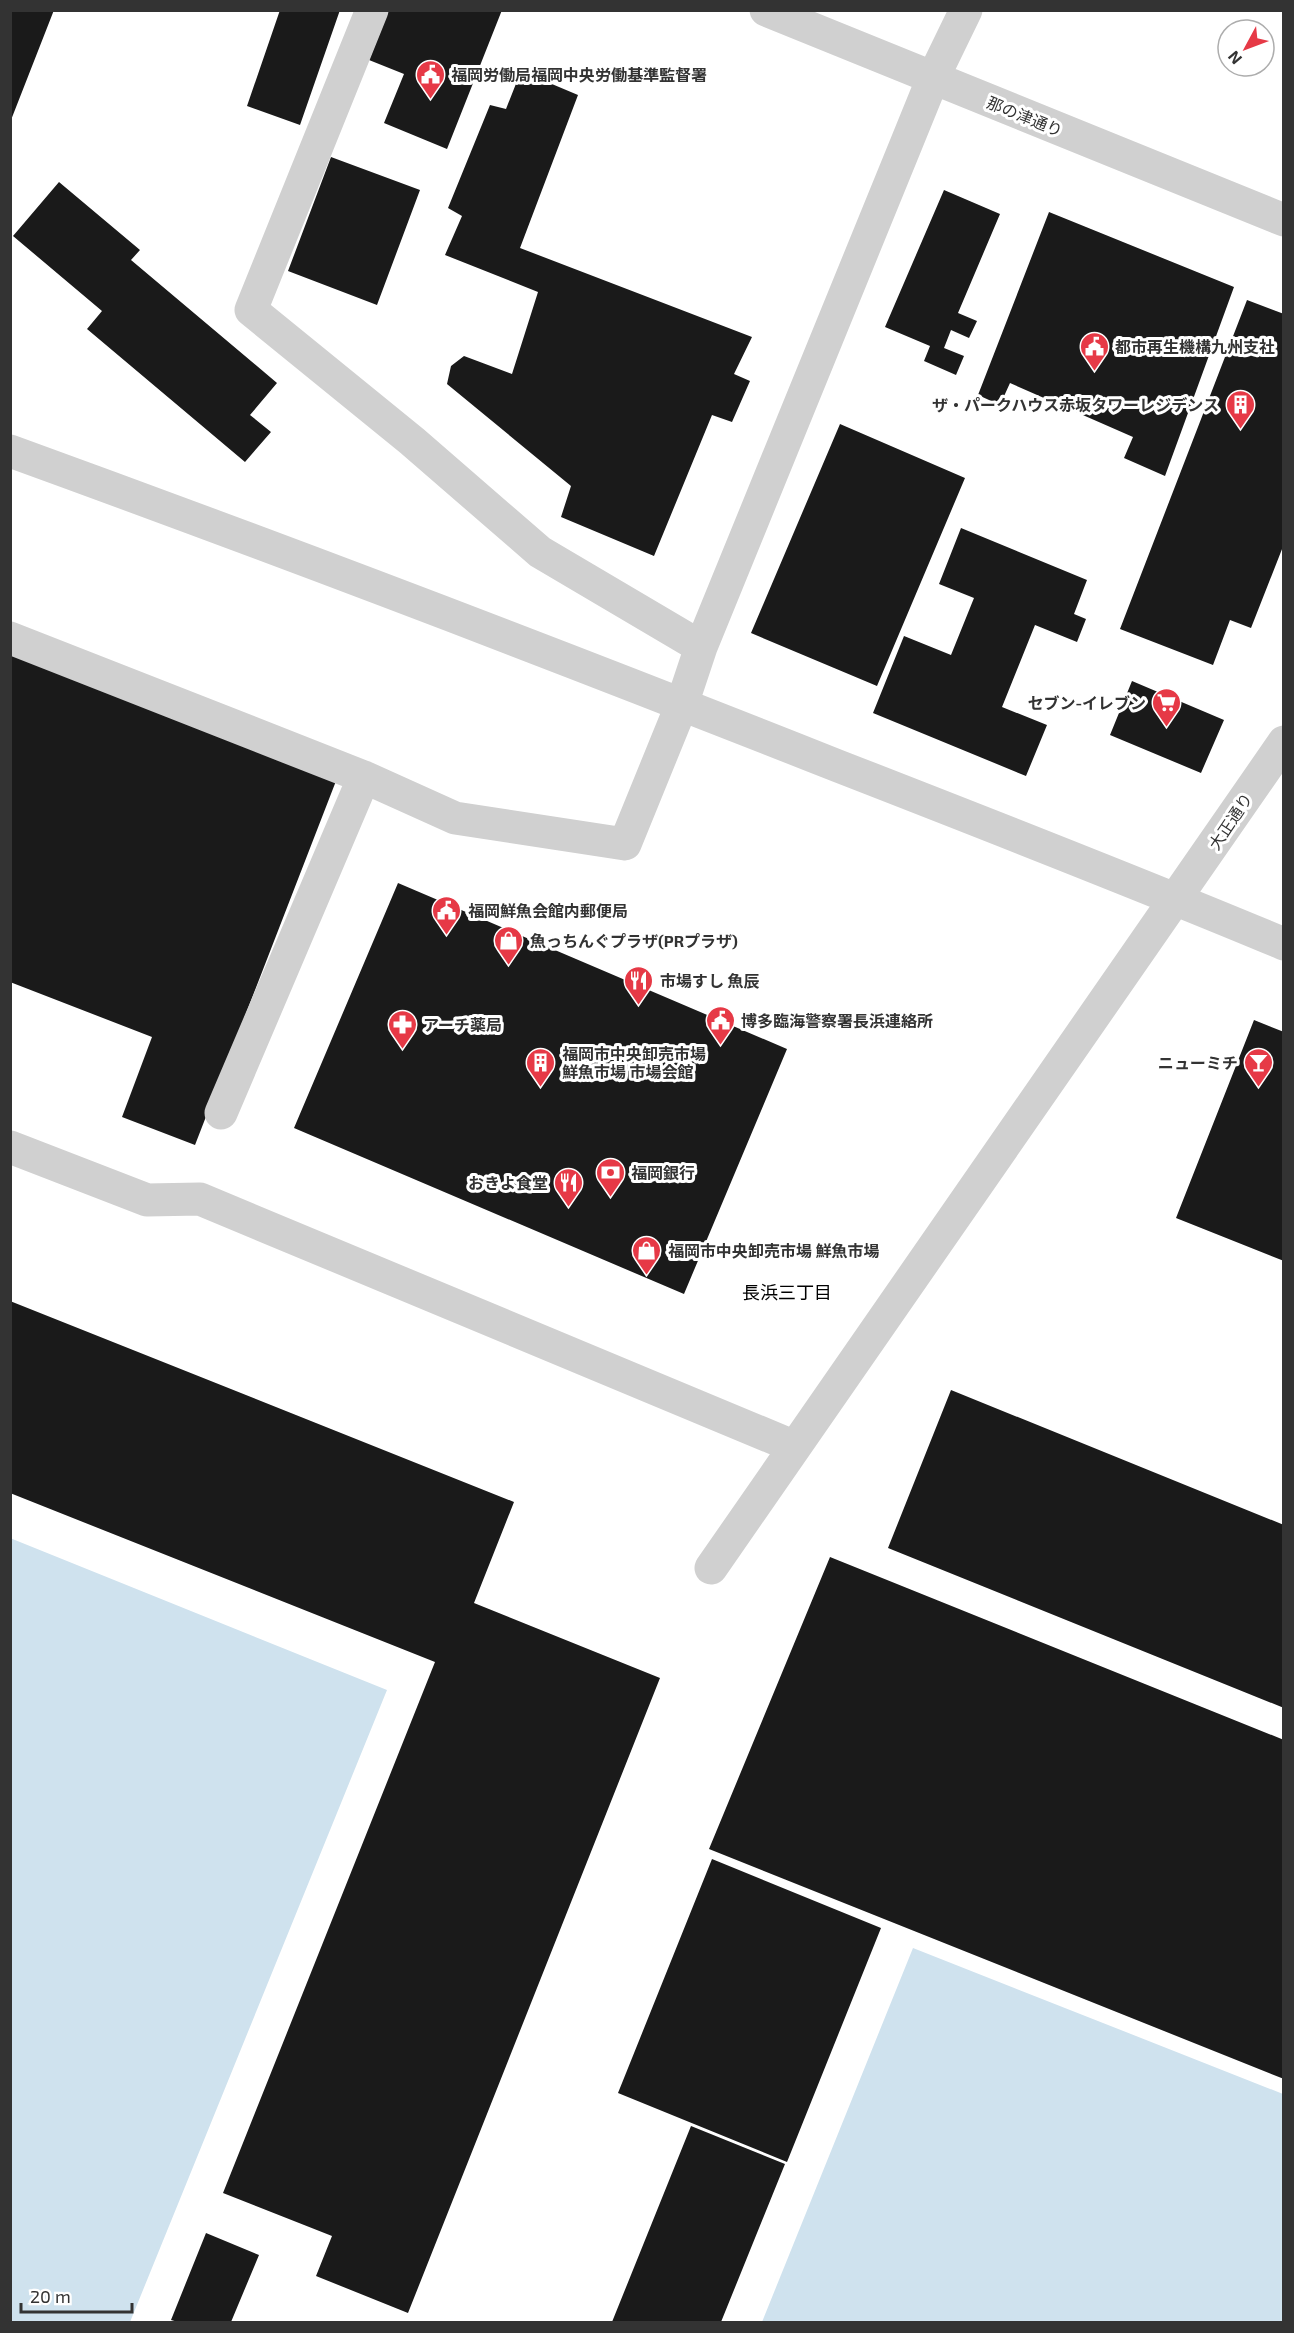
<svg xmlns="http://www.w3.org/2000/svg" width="1294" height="2333" font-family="'Exo 2','Noto Sans JP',sans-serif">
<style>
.water{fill:#cfe2ee}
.building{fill:#1a1a1a}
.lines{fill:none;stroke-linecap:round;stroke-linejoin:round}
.minor{stroke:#d0d0d0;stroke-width:33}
.labels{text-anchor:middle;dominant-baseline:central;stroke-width:6;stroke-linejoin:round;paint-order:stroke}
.poi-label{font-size:16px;font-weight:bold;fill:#333;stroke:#fff;text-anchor:start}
.street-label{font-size:16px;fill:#333;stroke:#fff}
.neighbourhood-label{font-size:18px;fill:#000;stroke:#fff}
</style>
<rect width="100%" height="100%" fill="#fff"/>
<path class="water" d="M10 1538 387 1690 130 2322H11Z
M913 1948 1283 2094V2322H762Z"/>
<path class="building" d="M10 10H54L11 120H10Z
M280 10H340L300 125 247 106Z
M389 10H502L447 149 384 123 404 74 369 60Z
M521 71 578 95 520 248 752 337 734 374 750 381 732 422 712 415 654 556 561 517 571 486 447 384 451 366 464 356 512 374 538 292 445 255 462 216 448 208 490 105 506 109Z
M331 157 420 190 377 305 288 271Z
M59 182 140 250 131 260 277 383 250 415 271 432 245 462 87 329 102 311 13 236Z
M944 190 1000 214 958 313 977 321 969 338 951 330 944 348 964 356 956 375 924 361 930 346 885 327Z
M1049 212 1234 287 1165 476 1124 458 1133 437 1010 383 1000 405 978 395Z
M1247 300 1284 314V544L1251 628 1230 620 1213 665 1120 629Z
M840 424 965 478 877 686 751 633Z
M961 528 1087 580 1074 614 1086 619 1077 642 1035 625 1002 707 1047 725 1026 776 873 713 904 636 951 655 974 598 939 584Z
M10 654 336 781 195 1145 122 1117 152 1037 10 982Z
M1132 681 1224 720 1201 773 1110 735Z
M398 883 787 1049 684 1294 294 1128Z
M1254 1020 1284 1032V1261L1176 1218Z
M10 1301 514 1502 474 1603 660 1678 408 2313 316 2276 332 2236 223 2193 435 1662 10 1493Z
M951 1390 1284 1525V1708L888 1548Z
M830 1557 1284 1740V2079L709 1849Z
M712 1859 881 1928 787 2162 618 2093Z
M691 2126 785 2164 721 2322H612Z
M206 2233 259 2255 231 2322H178L171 2320Z"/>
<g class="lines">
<path class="minor" d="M372 10 251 310 412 441 540 552 701 647
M766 10 1284 220
M10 451C288 552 563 657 838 766 987 824 1136 882 1284 944
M10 638 364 777 455 818 625 844 682 704 701 647 907 142 933 78 966 10
M221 1113 364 777
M10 1147 147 1200 200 1199 795 1447
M711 1568 1284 742"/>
</g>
<defs>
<symbol id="civic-pin" viewBox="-11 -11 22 30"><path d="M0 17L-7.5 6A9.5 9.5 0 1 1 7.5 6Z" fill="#e63946" stroke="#fff"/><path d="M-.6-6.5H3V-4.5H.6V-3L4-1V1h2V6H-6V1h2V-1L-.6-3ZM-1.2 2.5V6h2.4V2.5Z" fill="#fff"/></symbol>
<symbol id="building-pin" viewBox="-11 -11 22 30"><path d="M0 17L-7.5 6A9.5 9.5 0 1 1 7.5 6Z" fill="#e63946" stroke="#fff"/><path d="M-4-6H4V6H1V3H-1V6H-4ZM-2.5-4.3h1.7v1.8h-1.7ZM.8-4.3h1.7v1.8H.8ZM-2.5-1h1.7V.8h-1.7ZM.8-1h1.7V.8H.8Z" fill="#fff"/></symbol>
<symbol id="supermarket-pin" viewBox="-11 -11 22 30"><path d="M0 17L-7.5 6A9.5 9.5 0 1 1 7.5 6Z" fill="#e63946" stroke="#fff"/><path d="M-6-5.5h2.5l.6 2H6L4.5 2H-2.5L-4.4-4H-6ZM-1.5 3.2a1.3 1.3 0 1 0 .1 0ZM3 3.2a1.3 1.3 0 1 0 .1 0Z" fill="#fff"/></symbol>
<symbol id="shop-pin" viewBox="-11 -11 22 30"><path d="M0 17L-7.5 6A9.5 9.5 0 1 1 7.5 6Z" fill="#e63946" stroke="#fff"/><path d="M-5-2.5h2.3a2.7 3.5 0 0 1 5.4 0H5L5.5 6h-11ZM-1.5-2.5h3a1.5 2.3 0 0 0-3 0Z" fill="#fff"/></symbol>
<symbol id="restaurant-pin" viewBox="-11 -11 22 30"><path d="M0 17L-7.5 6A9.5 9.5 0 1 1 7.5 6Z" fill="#e63946" stroke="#fff"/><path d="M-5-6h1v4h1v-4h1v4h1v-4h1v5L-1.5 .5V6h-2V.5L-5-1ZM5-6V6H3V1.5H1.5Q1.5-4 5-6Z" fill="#fff"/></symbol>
<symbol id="pharmacy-pin" viewBox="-11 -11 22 30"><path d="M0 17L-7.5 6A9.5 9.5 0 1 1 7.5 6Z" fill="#e63946" stroke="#fff"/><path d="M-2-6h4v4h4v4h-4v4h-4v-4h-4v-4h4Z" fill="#fff"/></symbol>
<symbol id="bar-pin" viewBox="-11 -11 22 30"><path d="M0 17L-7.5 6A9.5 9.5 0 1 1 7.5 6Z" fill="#e63946" stroke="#fff"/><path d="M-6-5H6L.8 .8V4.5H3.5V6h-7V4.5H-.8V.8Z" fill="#fff"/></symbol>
<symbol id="bank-pin" viewBox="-11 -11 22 30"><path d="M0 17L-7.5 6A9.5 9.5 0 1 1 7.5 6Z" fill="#e63946" stroke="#fff"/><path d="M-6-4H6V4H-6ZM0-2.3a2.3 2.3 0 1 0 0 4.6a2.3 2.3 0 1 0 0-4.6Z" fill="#fff"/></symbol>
</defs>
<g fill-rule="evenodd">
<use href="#civic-pin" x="414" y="58" width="33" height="45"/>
<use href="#civic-pin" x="1078" y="330" width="33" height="45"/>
<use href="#building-pin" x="1224" y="388" width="33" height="45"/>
<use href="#supermarket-pin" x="1150" y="686" width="33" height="45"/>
<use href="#civic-pin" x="430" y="894" width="33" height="45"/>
<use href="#shop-pin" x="492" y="924" width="33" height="45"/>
<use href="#restaurant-pin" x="622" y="964" width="33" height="45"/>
<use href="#civic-pin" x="704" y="1004" width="33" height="45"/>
<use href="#pharmacy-pin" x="386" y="1008" width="33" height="45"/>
<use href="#building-pin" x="524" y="1046" width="33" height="45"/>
<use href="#bar-pin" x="1242" y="1046" width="33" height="45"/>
<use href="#bank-pin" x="594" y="1156" width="33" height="45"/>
<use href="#restaurant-pin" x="552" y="1166" width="33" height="45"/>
<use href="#shop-pin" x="630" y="1234" width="33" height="45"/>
</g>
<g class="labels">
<g class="poi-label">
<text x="451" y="74">福岡労働局福岡中央労働基準監督署</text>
<text x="1115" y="346">都市再生機構九州支社</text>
<text x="1219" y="404" text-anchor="end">ザ・パークハウス赤坂タワーレジデンス</text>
<text x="1146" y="702" text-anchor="end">セブン-イレブン</text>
<text x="468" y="910">福岡鮮魚会館内郵便局</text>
<text x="530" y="940">魚っちんぐプラザ(PRプラザ)</text>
<text x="660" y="980">市場すし 魚辰</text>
<text x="741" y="1020">博多臨海警察署長浜連絡所</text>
<text x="423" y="1024">アーチ薬局</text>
<text x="562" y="1053">福岡市中央卸売市場<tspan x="562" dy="18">鮮魚市場 市場会館</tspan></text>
<text x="1238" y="1062" text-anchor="end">ニューミチ</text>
<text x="631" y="1172">福岡銀行</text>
<text x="548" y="1182" text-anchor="end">おきよ食堂</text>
<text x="668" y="1250">福岡市中央卸売市場 鮮魚市場</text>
</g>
<g class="street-label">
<text transform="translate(1025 116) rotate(22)">那の津通り</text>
<text transform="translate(1230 821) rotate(-56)">大正通り</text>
</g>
<g class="neighbourhood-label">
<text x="787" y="1292">長浜三丁目</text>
</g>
</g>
<rect width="1294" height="2333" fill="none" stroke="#333333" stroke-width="24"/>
<g transform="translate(1246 48) rotate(229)"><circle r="28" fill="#ffffff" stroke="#adadad" stroke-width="1.5"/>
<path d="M0-4.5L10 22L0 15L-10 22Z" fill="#e63946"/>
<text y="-9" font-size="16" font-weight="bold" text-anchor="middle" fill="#333333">N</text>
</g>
<path d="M21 2303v9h111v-9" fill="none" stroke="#333333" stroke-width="3"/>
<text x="30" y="2303" font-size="18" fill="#333333" stroke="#ffffff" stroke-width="4.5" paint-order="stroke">20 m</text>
</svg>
